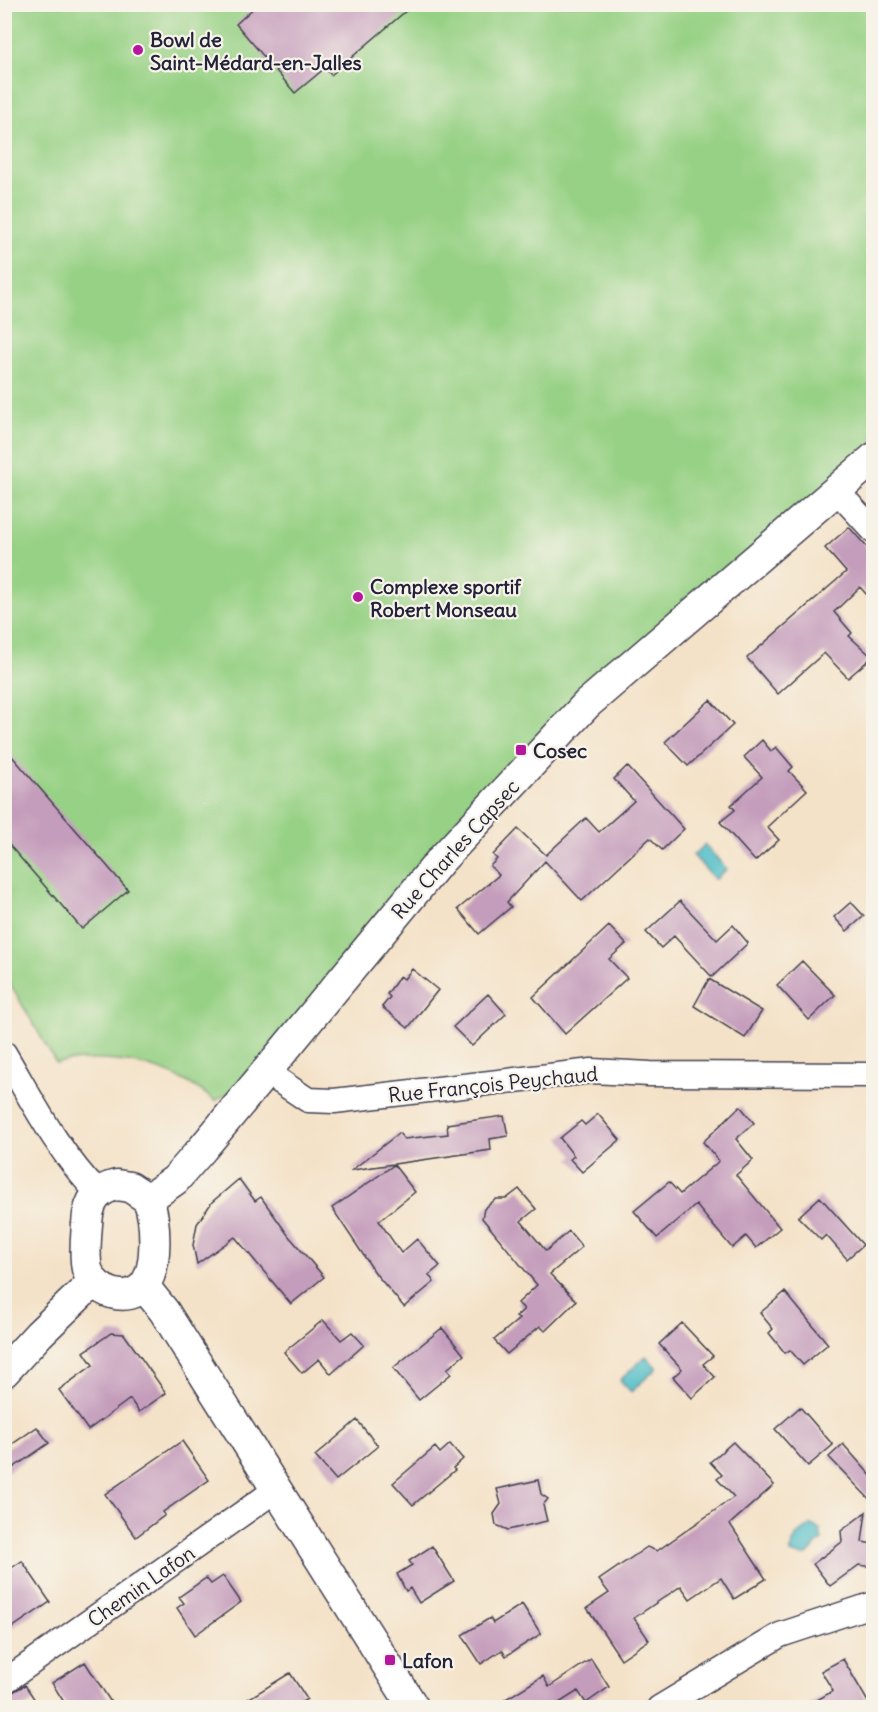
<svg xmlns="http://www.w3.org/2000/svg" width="878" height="1712" font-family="Delius,sans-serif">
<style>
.green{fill:#97d185;stroke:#5c7a60;stroke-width:1.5}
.water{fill:#51bec8;stroke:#3a7082;stroke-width:1.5}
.building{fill:#c49dbc}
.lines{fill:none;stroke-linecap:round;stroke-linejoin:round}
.minor-casing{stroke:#423f50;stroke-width:27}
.tertiary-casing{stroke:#423f50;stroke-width:33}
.minor{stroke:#fff;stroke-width:24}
.tertiary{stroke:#fff;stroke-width:30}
.poi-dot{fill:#b5179e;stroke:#f7f3e8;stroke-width:2}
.labels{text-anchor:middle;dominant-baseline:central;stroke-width:4.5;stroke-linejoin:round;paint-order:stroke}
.poi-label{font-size:20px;font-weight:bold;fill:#22223b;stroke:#f7f3e8;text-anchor:start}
.street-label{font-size:20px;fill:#22223b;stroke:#f7f3e8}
</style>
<rect width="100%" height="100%" fill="#f7f3e8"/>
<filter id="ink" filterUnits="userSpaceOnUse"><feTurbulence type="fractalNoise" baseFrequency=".0167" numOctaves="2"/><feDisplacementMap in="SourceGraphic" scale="12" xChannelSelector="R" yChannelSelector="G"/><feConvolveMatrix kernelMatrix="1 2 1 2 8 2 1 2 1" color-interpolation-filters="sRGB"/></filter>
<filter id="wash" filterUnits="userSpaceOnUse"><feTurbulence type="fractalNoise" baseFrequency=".008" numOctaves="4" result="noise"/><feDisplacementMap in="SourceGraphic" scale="24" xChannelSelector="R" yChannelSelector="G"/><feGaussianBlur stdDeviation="1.35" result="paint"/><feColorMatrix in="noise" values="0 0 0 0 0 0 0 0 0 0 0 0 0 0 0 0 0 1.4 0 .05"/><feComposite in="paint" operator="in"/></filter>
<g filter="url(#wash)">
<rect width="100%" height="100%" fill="#f4e2c8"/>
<path class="green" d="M4 5H873V458L587 704 266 1072 215 1101C168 1063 114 1054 56 1063L5 975Z"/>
<path class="water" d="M705 845 727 869 715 880 693 855Z
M646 1356 657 1368 631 1392 620 1380Z
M811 1525 820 1529 822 1540C807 1551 812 1561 791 1553L790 1550 797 1535Z"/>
<g id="blocks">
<path class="building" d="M258 4H414L331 75 325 68 295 93 236 24Z
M849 527 873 554V602L860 587 834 612 852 633 849 636 872 657 848 678 824 653 778 694 747 658 846 572 825 548Z
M710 700 733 725 688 766 665 742Z
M762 740 771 751 776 747 793 767 789 771 807 790 767 827 779 840 755 861 720 822 735 810 731 805 762 777 744 757Z
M4 747 128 890 82 929 4 839Z
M627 766 684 829 662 850 650 838 582 901 545 861 507 902 511 907 479 934 458 909 499 875 490 866 497 859 493 855 518 829 546 855 586 818 599 832 634 801 614 779Z
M680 901 717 940 733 925 748 943 712 977 674 936 661 948 646 932Z
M851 902 864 916 847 931 834 917Z
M609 926 626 944 609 959 627 978 565 1034 533 997Z
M802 961 835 995 809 1020 777 985Z
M412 969 438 990 408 1028 382 1007 390 997 387 994 400 976 404 979Z
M709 979 762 1011 745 1038 694 1006Z
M488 994 506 1014 472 1046 453 1027Z
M740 1106 754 1123 736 1139 753 1160 736 1175 780 1228 756 1248 746 1236 732 1248 696 1205 657 1238 634 1211 669 1182 680 1194 719 1161 703 1142Z
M598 1114 620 1140 582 1172 570 1159 574 1156 560 1138 581 1121 585 1125Z
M504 1116 508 1136 490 1139 491 1150 352 1170 399 1133 404 1139 448 1134 447 1124Z
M394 1165 415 1192 379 1221 401 1253 417 1239 440 1266 429 1275 434 1282 404 1307 376 1274 332 1208Z
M239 1179 255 1201 261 1197 288 1235 324 1277 291 1304 235 1237 197 1264 193 1245 197 1224 212 1202Z
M519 1189 536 1209 521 1221 546 1251 569 1231 582 1247 550 1274 576 1301 545 1331 540 1326 507 1354 494 1340 519 1319 516 1317 524 1309 518 1303 537 1285 482 1218 484 1209 496 1199H506Z
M820 1197 863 1245 847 1259 826 1235 821 1240 798 1217Z
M785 1292 828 1344 803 1365 790 1350 785 1353 769 1333 773 1329 760 1313Z
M323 1320 341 1340 352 1332 364 1345 331 1374 319 1359 302 1373 284 1352Z
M682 1323 713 1356 703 1364 715 1377 692 1398 673 1377 682 1369 659 1344Z
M442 1328 464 1355 447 1369 451 1374 419 1400 393 1368Z
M111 1333 124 1334 166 1393 139 1412 130 1399 88 1430 59 1390 93 1365 84 1352Z
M800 1407 833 1445 808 1466 775 1429Z
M357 1420 378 1446 336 1480 315 1456Z
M37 1427 49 1443 4 1474V1450Z
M182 1441 209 1480 163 1512 165 1515 136 1537 105 1494Z
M733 1442 774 1485 730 1524 766 1579 734 1599 721 1578 690 1599 681 1586 634 1618 649 1640 621 1659 587 1608 609 1593 599 1580 647 1547 657 1551 734 1497 717 1479 722 1475 710 1462Z
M450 1444 463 1459 453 1468 455 1470 413 1505 393 1483 435 1447 440 1453Z
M843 1444 873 1478V1503L829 1457Z
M538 1480 541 1494 548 1499 543 1505 547 1521 508 1530 496 1525 494 1514 501 1504 497 1489Z
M866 1512 862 1542 873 1544V1567L859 1565 830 1586 813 1564 842 1542 841 1531Z
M432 1546 454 1581 419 1603 410 1588 406 1591 397 1574 412 1565 409 1561Z
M22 1561 50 1602 4 1633V1573Z
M223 1576 241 1602 195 1635 177 1608 184 1603 179 1597 206 1578 211 1584Z
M522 1604 541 1634 506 1656 502 1650 481 1664 462 1635 490 1618 493 1623Z
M591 1659 609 1687 586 1703 578 1691 559 1703 562 1707H493L543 1676 549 1687Z
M843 1659 871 1707H805L833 1691 821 1671Z
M85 1662 114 1707H67L52 1683Z
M290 1673 307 1699 294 1707H235Z
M25 1685 35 1700 25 1707H4V1697Z"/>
</g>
</g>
<g filter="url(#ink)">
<use href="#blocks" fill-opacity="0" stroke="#423f50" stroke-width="1.5"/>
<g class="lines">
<defs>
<path id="minor" d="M836 490 874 531
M4 1053C33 1102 58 1152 98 1193
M266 1072 308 1100 334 1101 592 1071 650 1074 874 1075
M4 1682 277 1489
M659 1708 780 1635 874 1604"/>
<path id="tertiary" d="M117 1185 130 1187 148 1199C156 1219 158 1266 145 1284 129 1305 94 1293 87 1269 84 1255 86 1238 87 1224 88 1202 97 1189 117 1185Z
M148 1199 175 1180 203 1148 441 860 587 704 874 458
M144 1286 164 1311 414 1708
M4 1372 39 1334 93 1282"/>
</defs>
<use href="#minor" class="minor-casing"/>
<use href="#tertiary" class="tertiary-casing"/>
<use href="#minor" class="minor"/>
<use href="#tertiary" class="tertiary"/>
</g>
</g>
<g class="poi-dot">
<circle cx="138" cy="50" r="6"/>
<circle cx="358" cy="597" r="6"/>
<rect x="515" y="744" width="12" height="12" rx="3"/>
<rect x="384" y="1654" width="12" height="12" rx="3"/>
</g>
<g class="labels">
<g class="poi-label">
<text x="150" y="39">Bowl de<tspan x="150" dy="23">Saint-Médard-en-Jalles</tspan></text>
<text x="370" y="586">Complexe sportif<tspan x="370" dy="23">Robert Monseau</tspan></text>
<text x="533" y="750">Cosec</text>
<text x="402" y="1660">Lafon</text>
</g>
<g class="street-label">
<text transform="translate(455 849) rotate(-48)">Rue Charles Capsec</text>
<text transform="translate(493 1084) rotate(-6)">Rue François Peychaud</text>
<text transform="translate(141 1586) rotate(-35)">Chemin Lafon</text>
</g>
</g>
<rect width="878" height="1712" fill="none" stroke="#f7f3e8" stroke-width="24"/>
</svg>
